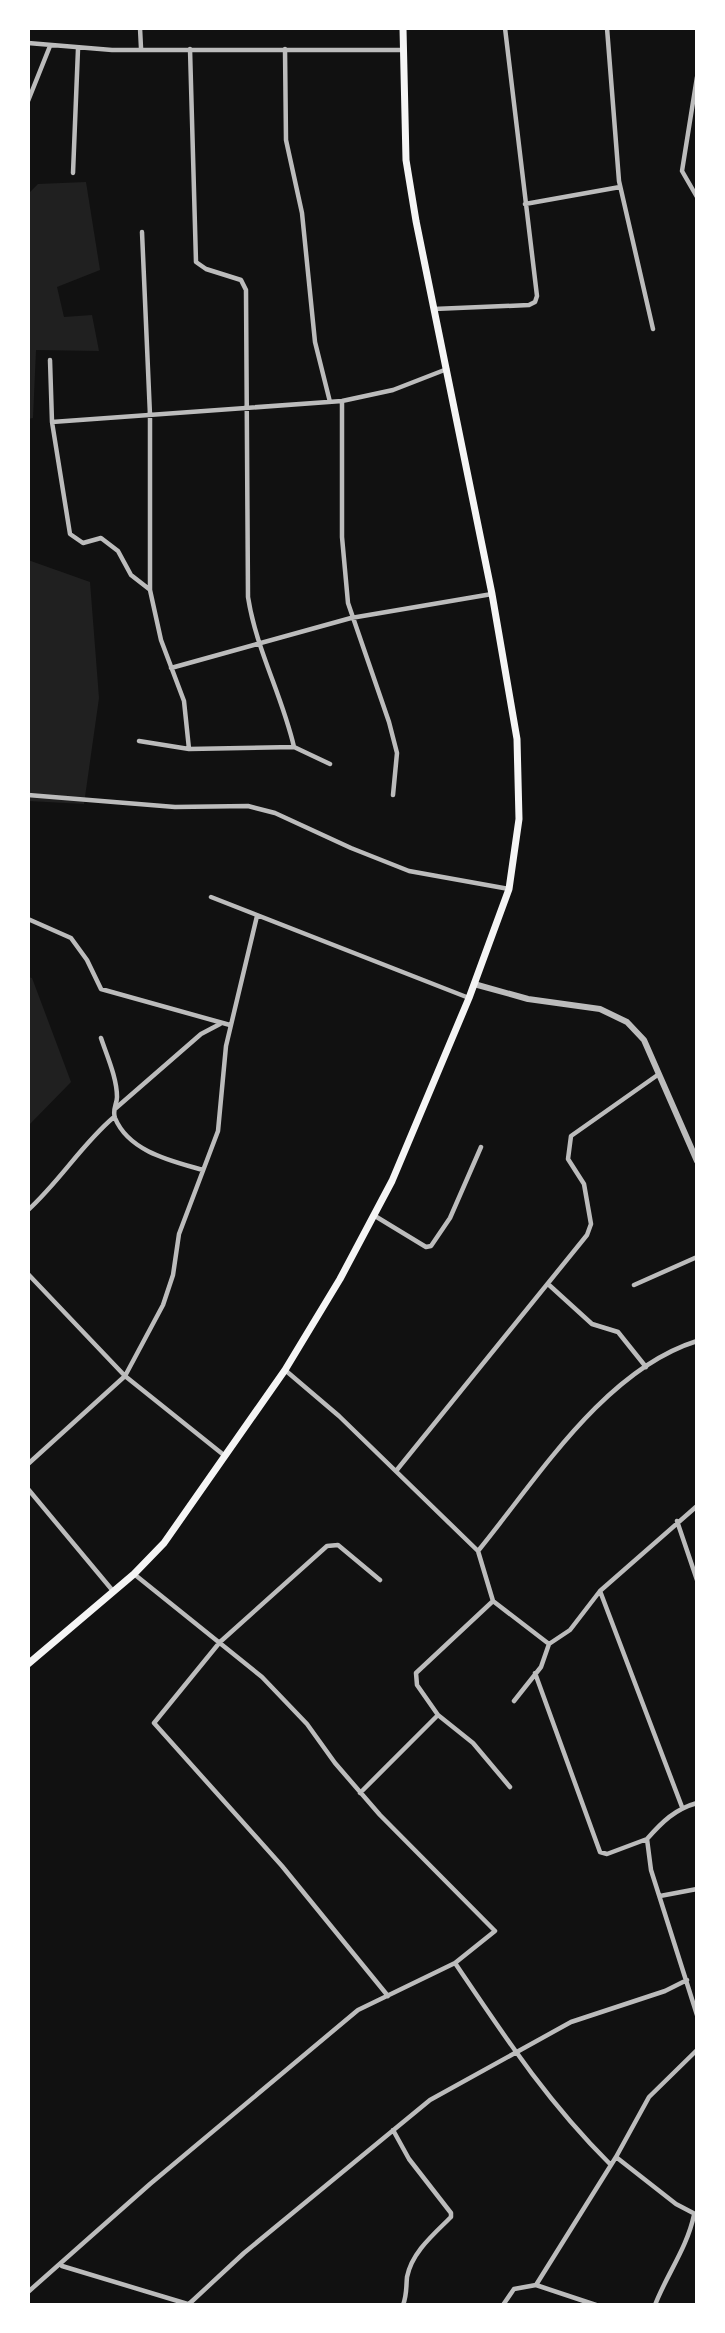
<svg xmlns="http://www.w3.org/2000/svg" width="725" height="2333" font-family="Manrope,sans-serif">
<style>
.green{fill:#202020}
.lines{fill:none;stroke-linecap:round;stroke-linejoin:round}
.minor{stroke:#bcbcbc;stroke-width:4.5}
.tertiary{stroke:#bcbcbc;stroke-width:6}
.secondary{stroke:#f5f5f5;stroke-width:7}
</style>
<rect width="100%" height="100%" fill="#111"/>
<path class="green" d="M86 182 100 270 57 287 64 317 92 315 99 351 36 350 33 418 28 419V194L38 184Z
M28 560 90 582 99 698 84 804 28 801Z
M28 977 32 978 71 1082 28 1126Z"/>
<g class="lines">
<path class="minor" d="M140 28 141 48
M607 28 619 181 653 329
M28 43 112 50H402
M190 49 196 262 206 269 241 280 246 290 248 597C256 649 282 695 294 747
M285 49 286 140 302 213 315 342 330 402
M697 77 682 171 697 197
M28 101 50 46
M73 173 78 49
M525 204 620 187
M142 232 150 415V590L161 640 184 701 189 749 294 747 330 764
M434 309 529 305 535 302 537 296 505 28
M50 360 52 422 70 534 83 543 101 538 118 551 131 575 149 589
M342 401V537L348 603 389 722 397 753 393 795
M52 422 342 401 393 390 447 369
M171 668 351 618 492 594
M139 741 189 749
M28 795 175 807 248 806 275 813 351 848 409 871 509 889
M211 897 469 998
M28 919 71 938 87 960 101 989 230 1025
M101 1038C107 1056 117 1078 117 1097 117 1104 112 1110 115 1118 129 1152 172 1161 203 1170
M116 1108 201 1034 220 1024
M28 1210C60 1181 82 1144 114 1117
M375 1216 426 1247 431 1246 450 1218 481 1147
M28 1274 125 1376 225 1456
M548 1284 592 1324 618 1332 646 1367
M634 1285 697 1257
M285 1370 339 1416 478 1551 493 1601 549 1644
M28 1464 125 1376 163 1305 173 1275 179 1234 218 1131 226 1046 257 916
M396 1471 587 1235 591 1224 584 1184 568 1159 571 1136 659 1074
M28 1489 113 1591
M677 1521 697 1580
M478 1551C537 1479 604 1370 697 1341
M380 1580 338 1545 327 1546 220 1642 154 1723 282 1866 388 1996
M600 1591 682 1807
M535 1673 600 1852 607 1854 647 1839
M514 1701 541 1667 549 1644 570 1630 600 1591 697 1506
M438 1715 473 1743 510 1787
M360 1793 438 1715 417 1685 416 1673 493 1601
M697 1803C675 1809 662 1822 647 1839L651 1870 697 2015
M660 1896 697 1889
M455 1963C505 2037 546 2100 610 2164
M393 2130 409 2159 451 2213V2217C434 2234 412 2252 407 2277 406 2287 407 2295 403 2305
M616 2157 676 2204 697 2215
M62 2266 191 2305
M536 2285 616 2157 649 2097 697 2050
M28 2292 150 2184 358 2010 455 1963 495 1931 380 1815 335 1763 307 1724 262 1677 134 1574
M189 2304 244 2253 430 2100 571 2022 665 1991 687 1980
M503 2305 514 2289 536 2285 596 2305
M655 2305C667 2274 687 2248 694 2215"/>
<path class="tertiary" d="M474 984 528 999 600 1009 627 1022 644 1040 697 1161"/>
<path class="secondary" d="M28 1664 134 1574 164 1543 285 1370 340 1279 392 1181 469 998 509 889 519 819 517 739 492 594 416 221 406 160 403 28"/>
</g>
<rect width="725" height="2333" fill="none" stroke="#ffffff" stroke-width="60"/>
</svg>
